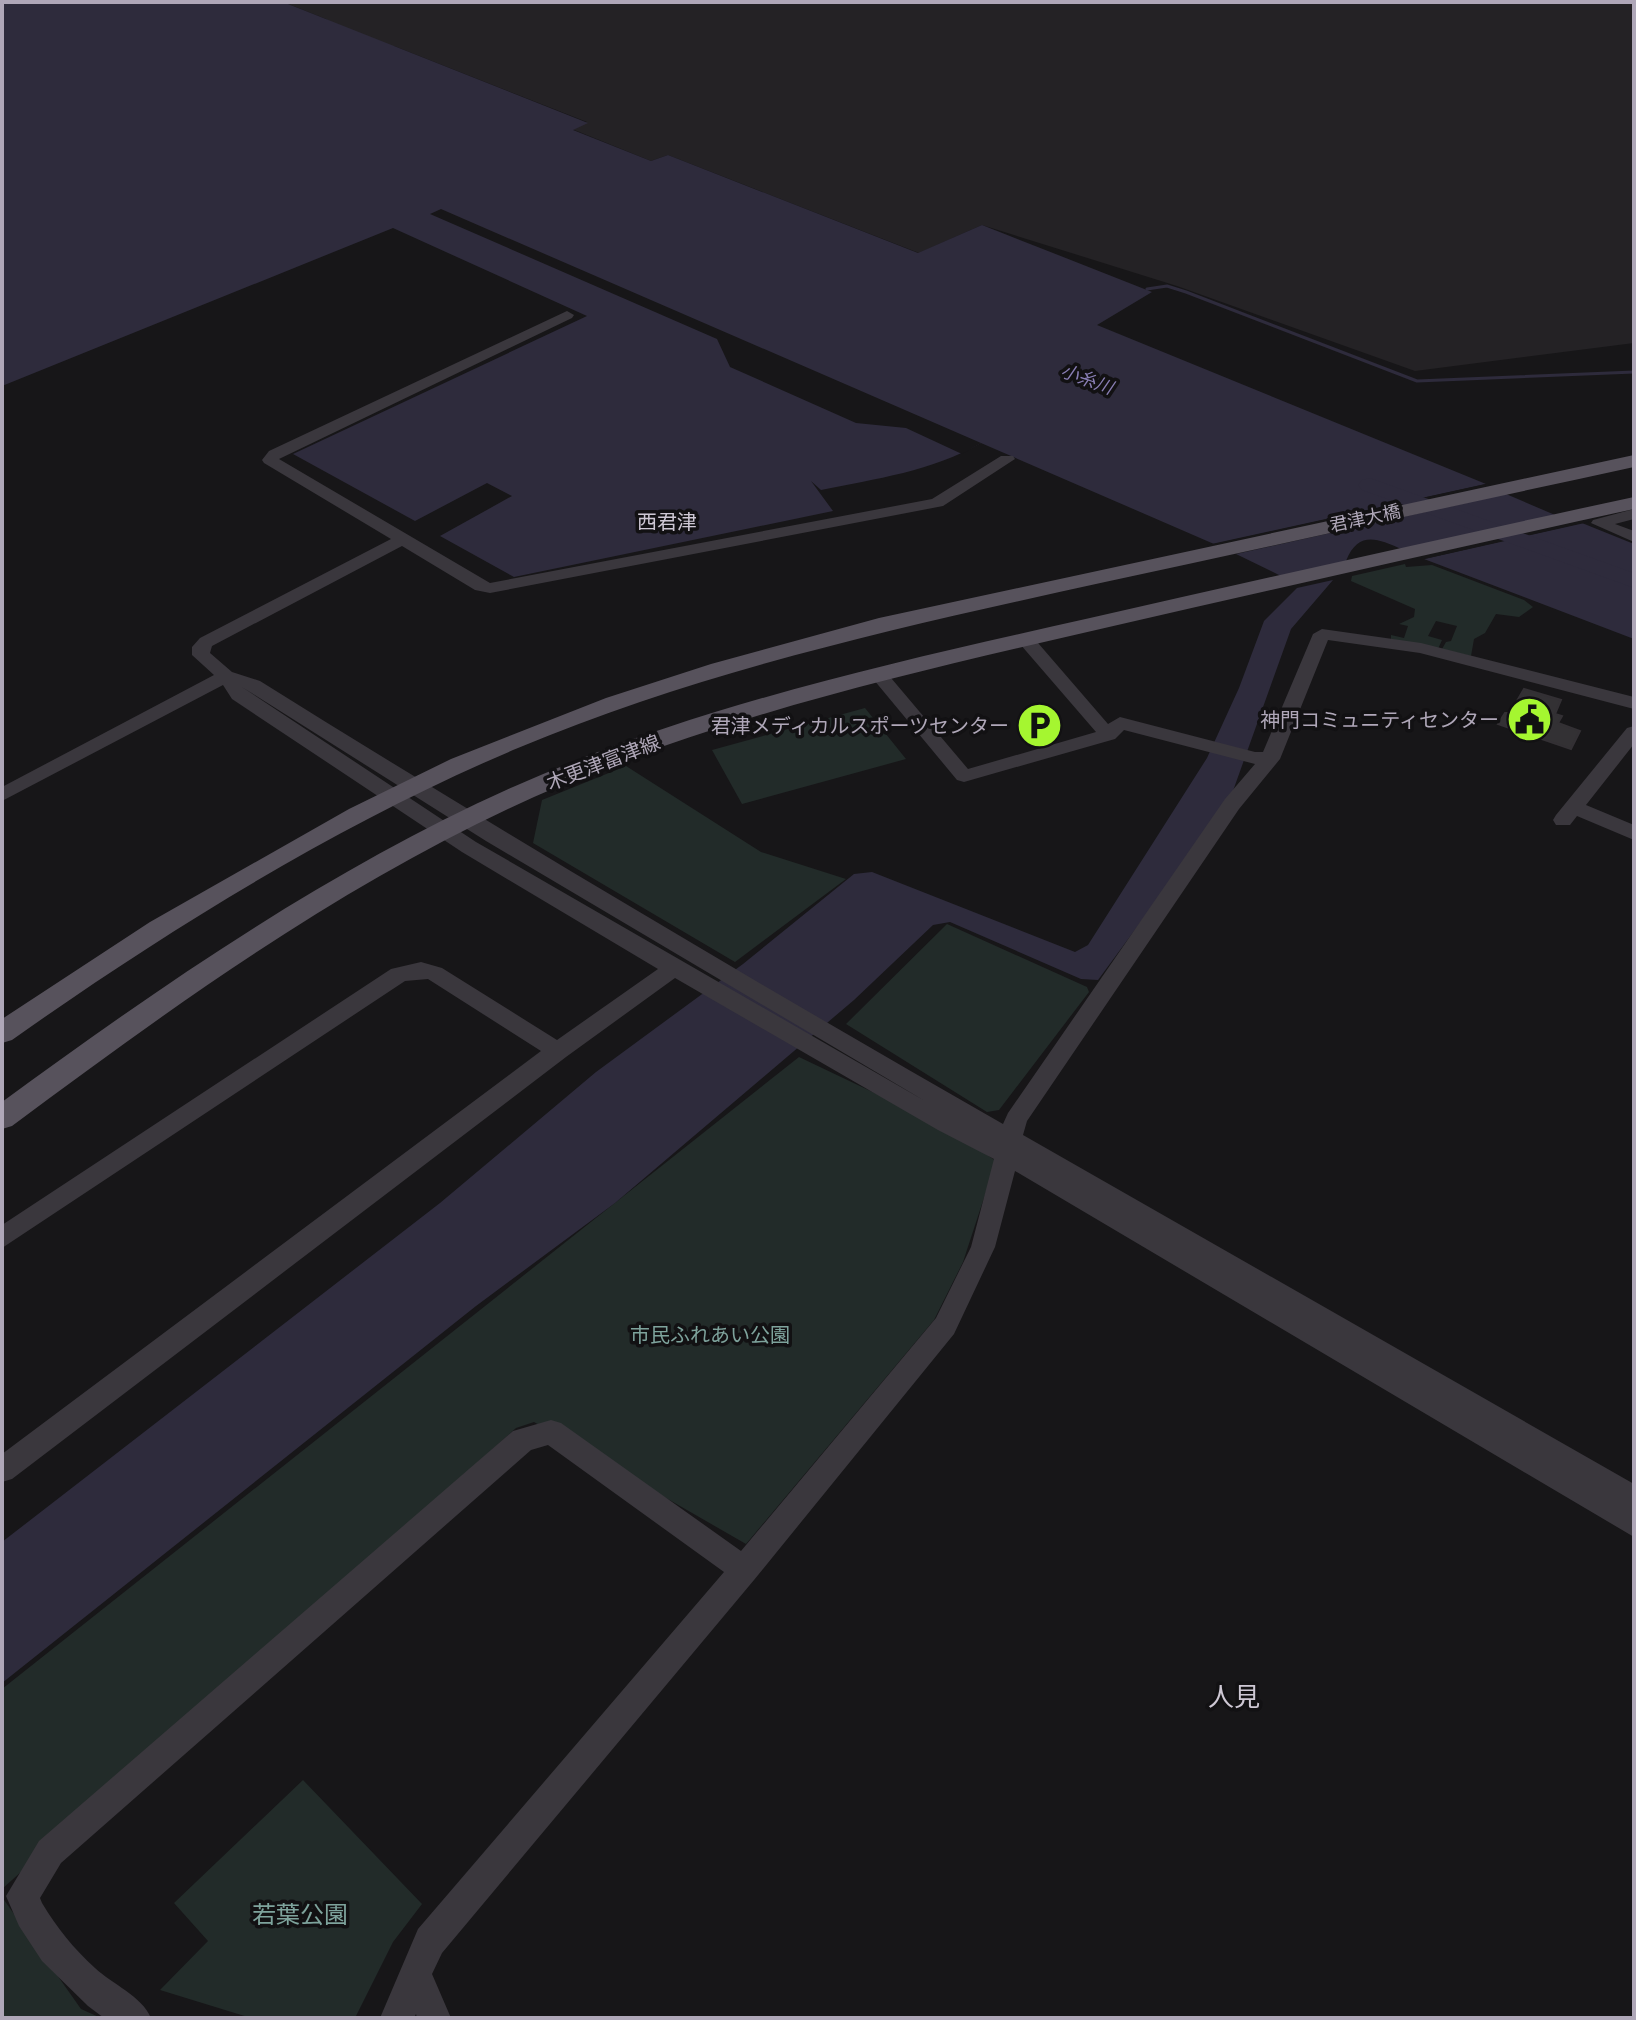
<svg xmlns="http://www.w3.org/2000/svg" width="1636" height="2020" font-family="'Asap Condensed','Noto Sans JP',sans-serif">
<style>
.built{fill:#242225}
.green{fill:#222b29}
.water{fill:#2e2b3c}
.pier{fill:#171618}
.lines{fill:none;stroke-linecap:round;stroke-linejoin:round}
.stream{stroke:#2e2b3c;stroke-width:3}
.river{fill:#2e2b3c;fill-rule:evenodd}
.building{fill:#333134;stroke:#333034;stroke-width:2}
.minor{fill:#3a373d;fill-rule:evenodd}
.major{fill:#57525c;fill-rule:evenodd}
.labels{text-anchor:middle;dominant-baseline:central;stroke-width:7;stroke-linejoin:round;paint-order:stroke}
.far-water-label{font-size:18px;font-style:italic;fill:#897eb4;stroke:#121113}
.far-street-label{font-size:18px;fill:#afa7b8;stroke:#121113}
.far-quarter-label{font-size:20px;fill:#cec8d4;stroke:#121113}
.poi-label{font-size:20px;fill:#afa7b8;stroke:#121113;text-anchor:end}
.street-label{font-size:20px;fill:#afa7b8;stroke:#121113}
.park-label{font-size:20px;fill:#7ea39c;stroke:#121113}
.near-park-label{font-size:24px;fill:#7ea39c;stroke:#121113}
.near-neighbourhood-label{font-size:26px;fill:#cec8d4;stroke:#121113}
</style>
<rect width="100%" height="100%" fill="#171618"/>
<path class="built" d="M283 2H1634V343L1415 371 1177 286 982 225 919 253 668 155 651 161 572 129 587 122 394 46 369 54 326 19Z"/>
<path class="green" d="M1405 564 1406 567 1432 565 1524 600 1533 607 1519 617 1496 614 1485 633 1474 639 1471 656 1442 649 1446 642 1451 641 1457 626 1436 621 1428 636 1442 640 1438 649 1391 639V635L1404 638 1408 626 1399 624 1414 617 1415 609 1351 581 1352 576Z
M865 708 906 759 742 804 712 750Z
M626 766 761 852 846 879 735 962 533 843 542 800Z
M947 924 1087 987 1089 992 999 1110 987 1112 846 1024Z
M799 1057 946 1127 996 1161 963 1262 934 1320 746 1544 534 1422 516 1428 2 1889V1689Z
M303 1780 422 1904 393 1942 355 2018H251L160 1990 208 1941 174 1903Z
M2 1897 81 2009 101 2018H2Z"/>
<path class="water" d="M2 2H283L588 123 573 130 651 161 668 155 918 253 982 225 1152 292 1097 325 1486 484 1214 544 981 443C933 471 875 479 821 490L811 481 833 511 514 577 440 536 512 496 487 483 415 521 293 454 587 316 393 228 2 386Z
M1506 494 1555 515 1401 549C1377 538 1358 531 1346 561L1281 576 1236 554Z
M1582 523 1634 544V639L1424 559Z
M1333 580 1291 629 1229 802 1098 980 1081 979 950 922 933 925 854 1000 615 1203 476 1306 2 1683V1542L440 1203 596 1072 743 964 854 874 872 872 1075 952 1088 945 1207 758 1239 688 1264 621 1297 588Z"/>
<path class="pier" d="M441 209 981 443 962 454 906 428 856 423 730 367 717 339 430 214Z
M1490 483 1487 488 1213 547 1207 545Z
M1583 520 1589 522 1420 560 1423 555Z"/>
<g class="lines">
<path class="stream" d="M1147 289 1167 286 1186 292 1417 381 1634 372"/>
<path class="river" d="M1370 478 1634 573V588L1362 490 1358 485 1362 480Z"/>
</g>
<path class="building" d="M1524 689 1561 700 1555 714 1562 716 1558 723 1580 731 1571 749 1498 724 1505 713H1510Z"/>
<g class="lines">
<path class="minor" d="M567 311 574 315 572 318 279 459 490 583 932 499 1001 456H1013L1015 459 943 506 490 593 475 590 402 546 212 646 210 653 232 672 260 681C505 834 753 981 1003 1124L1008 1113 1225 799 1255 764 1124 730 1115 739 964 782 957 780 874 680 871 676 874 672H886L968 769 1096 732 1020 644 1017 640 1020 636H1032L1108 724 1120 717 1255 752H1263L1313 634 1322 629 1421 643 1634 697V709L1420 653 1328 640 1280 759 1239 809 1027 1121 1023 1135 1634 1484V1537L1015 1171 995 1247 954 1334 754 1580 442 1953 432 1974 451 2018H417L416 2014 414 2018H380L418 1929 724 1572 548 1445 531 1450 61 1863 40 1898 42 1903C57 1928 74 1949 95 1968 112 1984 142 1996 151 2018H104L88 2006 42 1961 19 1926 6 1896 39 1841 513 1431 551 1420 561 1423 741 1551 936 1318 971 1247 994 1159 938 1130 675 978 566 1057 12 1479 2 1482V1454L541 1051 428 979 405 981 2 1248V1225L391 969 421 962 442 968 557 1040 658 969 462 852 232 699 223 685 2 801V787L214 675 192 655V647L200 638 391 539 264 463 262 460 269 451ZM242 687 486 841 925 1101 476 842Z
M1634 509V519L1615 524 1634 531V542L1591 523 1593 520Z
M1634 726V744L1586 805 1634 825V840L1577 816 1570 825H1556L1553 820 1556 815 1627 728Z"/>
<path class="major" d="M1634 455V467C1458 505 1281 544 1105 582 905 626 707 669 518 748 342 822 167 930 12 1040L2 1043V1019L150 922 349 809 451 759 606 698 711 664 879 618Z
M1634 497V509C1459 547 1284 587 1109 627 914 672 718 716 534 797 346 881 176 1004 12 1126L2 1129V1102C163 984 330 869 513 787 697 705 895 662 1090 618 1271 577 1452 536 1634 497Z"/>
</g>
<defs>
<symbol id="civic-disc" viewBox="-11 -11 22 22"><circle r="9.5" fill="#a5f630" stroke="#121113"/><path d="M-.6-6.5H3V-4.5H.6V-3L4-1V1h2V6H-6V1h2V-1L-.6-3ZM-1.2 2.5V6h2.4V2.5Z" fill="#111"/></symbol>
<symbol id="parking-disc" viewBox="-11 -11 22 22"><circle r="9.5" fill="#a5f630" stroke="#121113"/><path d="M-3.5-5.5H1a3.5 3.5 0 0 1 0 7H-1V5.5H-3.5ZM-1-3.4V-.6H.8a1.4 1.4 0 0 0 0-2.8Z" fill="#111"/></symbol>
</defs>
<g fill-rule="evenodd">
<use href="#civic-disc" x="1504" y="694" width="51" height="51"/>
<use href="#parking-disc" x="1014" y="700" width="51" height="51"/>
</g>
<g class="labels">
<g class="far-water-label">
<text transform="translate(1087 379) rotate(20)">小糸川</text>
</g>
<g class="far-street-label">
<text transform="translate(1365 518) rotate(-12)">君津大橋</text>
</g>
<g class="far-quarter-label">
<text x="667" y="521">西君津</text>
</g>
<g class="poi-label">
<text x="1499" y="719">神門コミュニティセンター</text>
<text x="1009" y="725">君津メディカルスポーツセンター</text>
</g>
<g class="street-label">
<text transform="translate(603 762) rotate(-21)">木更津富津線</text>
</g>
<g class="park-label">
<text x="710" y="1334">市民ふれあい公園</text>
</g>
<g class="near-park-label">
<text x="300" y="1914">若葉公園</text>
</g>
<g class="near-neighbourhood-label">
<text x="1234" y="1697">人見</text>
</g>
</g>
<rect width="1636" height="2020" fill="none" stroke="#afa7b8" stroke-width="8"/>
</svg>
